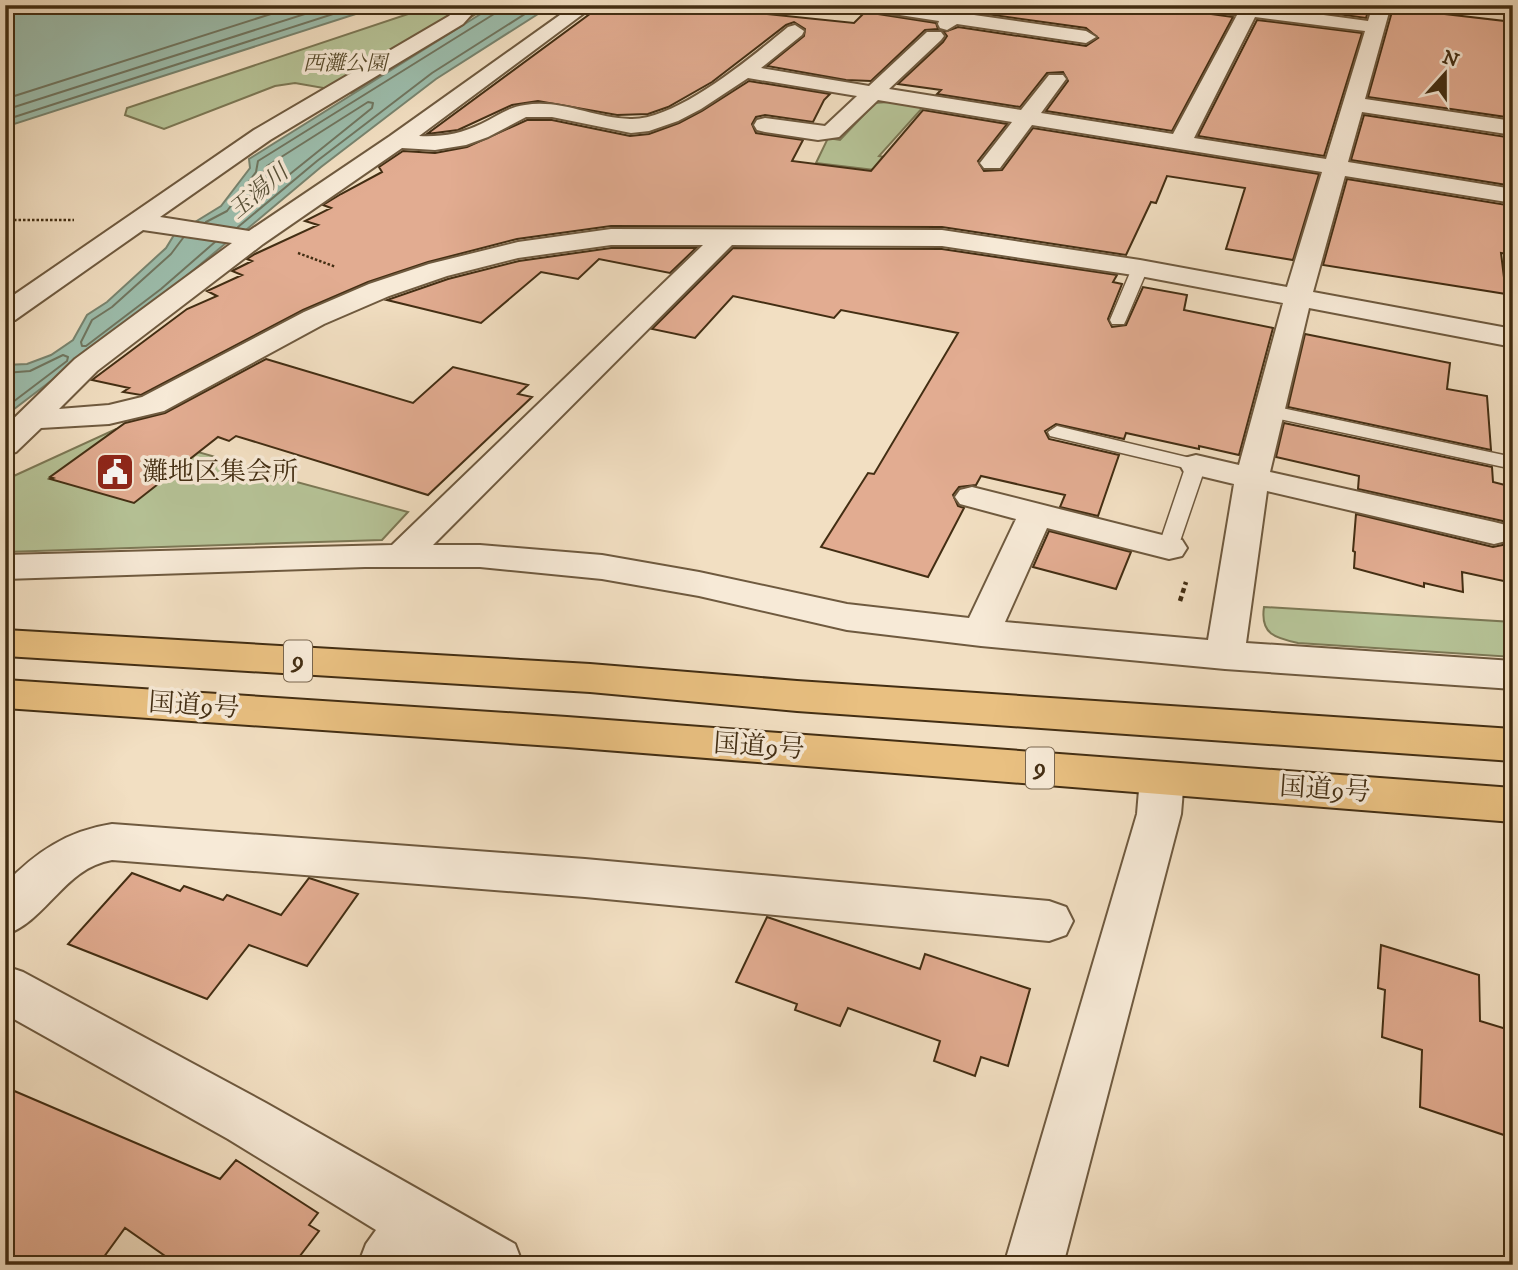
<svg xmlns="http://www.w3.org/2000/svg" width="1518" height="1270" font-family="'IM FELL DW Pica','Noto Serif JP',serif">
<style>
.green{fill:#b6c397;stroke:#7c7855;stroke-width:2}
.water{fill:#9cbdac;stroke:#78846f;stroke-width:2}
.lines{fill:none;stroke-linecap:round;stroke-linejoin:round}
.shore{stroke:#707660;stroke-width:2}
.building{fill:#e2ac91;stroke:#432e13;stroke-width:2}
.service-casing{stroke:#6f5a3f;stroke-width:3}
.minor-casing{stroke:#6f5a3f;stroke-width:4}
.trunk-casing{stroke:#432e13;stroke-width:4}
.path-far1{stroke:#432e13;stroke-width:2.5;stroke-dasharray:2.5 2;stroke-linecap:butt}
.path{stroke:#432e13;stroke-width:4.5;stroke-dasharray:5 3.5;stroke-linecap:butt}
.service{fill:#f7ead7;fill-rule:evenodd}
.minor{fill:#f7ead7;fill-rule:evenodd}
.trunk{fill:#e9c081;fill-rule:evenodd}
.labels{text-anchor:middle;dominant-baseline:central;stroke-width:7;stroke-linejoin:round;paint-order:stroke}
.far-park-label{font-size:21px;font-style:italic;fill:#5a4c2d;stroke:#f7ead7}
.far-water-label{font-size:23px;font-style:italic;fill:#595239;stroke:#f7ead7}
.shield{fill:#f7ead7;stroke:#79664e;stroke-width:2}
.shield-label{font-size:24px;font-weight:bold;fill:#432e13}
.poi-label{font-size:26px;fill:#432e13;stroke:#f7ead7;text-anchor:start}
.street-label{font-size:26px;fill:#432e13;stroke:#f7ead7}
</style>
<rect width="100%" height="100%" fill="#f2dfc2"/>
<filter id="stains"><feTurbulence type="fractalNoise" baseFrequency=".00286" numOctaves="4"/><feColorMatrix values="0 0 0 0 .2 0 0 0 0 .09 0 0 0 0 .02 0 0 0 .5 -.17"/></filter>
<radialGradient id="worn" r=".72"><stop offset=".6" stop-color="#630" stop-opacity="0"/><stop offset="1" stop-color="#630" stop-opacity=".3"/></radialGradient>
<path class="green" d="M435 5H490L352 93 295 83 275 86 164 129 125 115 127 108Z
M901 101 925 105 879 156 913 162 908 174 816 163 828 138 840 140 875 103Z
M116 429 216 457 219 461 408 512 382 540 5 552V480Z
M1264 607 1513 622V657L1298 643C1275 638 1260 634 1264 607Z"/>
<path class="water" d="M5 5H392L365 11 5 127Z
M495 5H552L436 79 321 167 240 235 226 243 165 294 5 416V365L27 364 51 355 73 340 87 315 107 302 166 248 174 235 221 206 250 168 249 159Z"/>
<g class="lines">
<path class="shore" d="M5 99 299 5
M368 102 373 103 372 108 249 207 244 206 267 166Z
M5 110 333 5
M5 120 361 5
M206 222 227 211 256 172 258 161 494 14 497 5
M238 227 317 161 432 73 539 5
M183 238 171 254 112 307 92 320 81 342 82 346H86L161 289 215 242
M5 373 30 371 63 355 68 357 67 361 5 408"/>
</g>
<path class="building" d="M602 5H681L854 23 865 12 936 23 938 29 925 30 871 81 846 80 767 66 804 36 805 29 794 22 786 25 712 82 668 107 648 114 617 115 538 101 512 105 458 130 427 134Z
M977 5 1059 8 1061 5H1192L1204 13 1233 17 1172 131 1046 111 1068 81 1063 72 1047 73 1020 107 937 94 941 90 898 84 943 42 947 36 944 32 958 27 1086 46 1098 38 1086 28 972 12Z
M1271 5H1370L1366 18Z
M1393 8 1513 22V118L1368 97Z
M1257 20 1362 33 1324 156 1198 136Z
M749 81 830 94 824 100 813 122 765 115 756 117 752 124 756 133 803 140 792 161 871 171 923 110 1007 124 978 161 984 171 1002 170 1033 128 1319 174 1293 260 1226 249 1245 188 1167 176 1156 203 1151 202 1126 255 942 227 611 226 517 239 428 262 368 282 303 310 141 395 123 392 129 388 92 380 187 309 217 296 207 291 242 275 232 271 252 261 247 259 255 254 318 225 305 221 331 208 323 205 341 194 382 172 379 167 403 151 435 153 467 147 527 120H552L630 136 649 134 679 123 702 111Z
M1364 115 1513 138V186L1351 160Z
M1347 179 1513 206V255L1501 253 1506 294 1323 265Z
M611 248H696L670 273 599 259 578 279 541 272 481 323 387 300 448 279 519 261Z
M733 248 942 249 1117 275 1113 282 1122 284 1108 319 1112 327 1126 325 1143 287 1187 295 1184 310 1273 328 1239 455 1199 446V449L1126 433 1124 439 1056 424 1045 431 1049 439 1119 455 1098 516 1060 507 1065 495 981 476 976 485 959 487 953 495 958 506 964 508 928 577 821 547 868 473 874 474 958 333 841 310 834 318 733 296 695 338 652 329Z
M1305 334 1450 363 1447 389 1487 396 1491 450 1288 407Z
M266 359 413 403 453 367 528 385 518 394 532 397 428 495 236 436 229 441 218 437 134 503 50 479 53 478 50 477 125 423 165 413Z
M1284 423 1492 467 1493 482 1513 487V530L1507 522 1358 489 1359 476 1276 457Z
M1356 514 1493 547 1507 544 1513 536V583L1462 572 1463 592 1424 583V587L1354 568 1355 552 1353 551Z
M1049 531 1131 552 1116 589 1033 567Z
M132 873 180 891 184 886 223 900 227 895 281 915 309 878 358 894 307 966 249 945 207 999 68 944Z
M767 917 920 969 925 954 1030 989 1008 1066 981 1057 975 1076 934 1061 940 1041 848 1008 840 1026 795 1010 797 1004 736 982Z
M1381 945 1479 975 1480 1021 1513 1031V1138L1420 1107 1422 1050 1382 1037 1385 990 1378 988Z
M5 1087 220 1179 236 1160 318 1213 309 1225 319 1231 293 1265H178L125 1228 98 1265H5Z"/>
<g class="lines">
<defs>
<path id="service" d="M1140 263 1148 268 1126 320 1124 324H1112L1110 320 1132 268Z
M1268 405 1513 457V469L1261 415 1259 411 1261 407Z
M1057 426 1203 461 1206 465 1176 553H1162L1158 548 1185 468 1050 436 1048 432Z"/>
<path id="minor" d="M460 5H480L463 24 270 140 160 217 249 231 390 136 574 5H595L419 136C441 137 461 134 481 124 496 117 508 107 525 105 561 99 594 118 630 119 676 121 753 56 788 27L795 25 804 31 802 35 761 68 869 86 927 32H941L944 36 941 40 889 89 1021 110 1049 75H1063L1066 79 1041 113 1173 134 1237 15 1204 10 1195 5H1249L1368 21 1373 5H1391L1365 99 1513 121V135L1362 112 1348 162 1513 189V203L1345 176 1313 292 1513 329V347L1309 308 1270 472 1494 522 1506 525 1512 533 1506 541 1494 544 1267 491 1246 643 1513 661V689L1225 669 981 646 847 630 699 596 602 579 480 567H365L5 579V555L392 545 703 245H611L518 258 447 276 389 296 324 324 164 411 109 424 41 428 16 452 5 455V427L75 359 232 243 143 230 15 320 5 322V301L254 130 449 16ZM1255 17 1365 31 1326 159 1194 138ZM748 78 857 96 825 126 765 118 757 120 754 125 757 130 765 132 818 140 839 137 878 100 1012 122 980 163 984 168H1000L1032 125 1322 172 1287 287 1140 260 942 230 611 229 518 242 429 264 369 284 304 312 142 397 109 405 59 409 97 371 263 244 402 148 435 150 466 145 488 137 526 117H552L631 133 649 131 678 121 701 109ZM732 245 942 246 1140 276 1283 303 1239 465 1196 455 1184 458 1180 465 1184 472 1234 484 1208 640 1005 622 1047 528 1169 559 1182 556 1187 548 1182 540 972 487 960 490 955 497 960 504 1016 519 969 618 847 604 699 572 602 555 480 545H433Z
M858 5H905L949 12 955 5H975L967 14 1086 31 1096 37 1086 43 957 24 947 30 940 28 938 24 939 21 867 10Z
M1162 762 1177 766 1184 778 1181 814 1063 1265H1004L1137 814 1140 778 1147 766Z
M112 824 585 859 1049 901 1066 907 1073 921 1066 935 1049 941 585 897 112 860C64 868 48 920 5 935V884C36 852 67 831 112 824Z
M5 966 23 972 266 1103 515 1244 523 1265H436L426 1259 422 1265H358L366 1244 376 1230 228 1139 5 1014Z"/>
<path id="trunk" d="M5 630 590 664 797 681 1513 729V761L797 711 590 692 5 656Z
M5 680 567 717 1513 788V822L567 747 5 708Z"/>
</defs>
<use href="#service" class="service-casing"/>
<use href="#minor" class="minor-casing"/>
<use href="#trunk" class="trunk-casing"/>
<path class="path-far1" d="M5 220H74
M298 253 336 267"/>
<path class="path" d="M1180 601 1186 582"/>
<use href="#service" class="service"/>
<use href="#minor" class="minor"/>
<use href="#trunk" class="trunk"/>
</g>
<defs>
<symbol id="civic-square" viewBox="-11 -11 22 22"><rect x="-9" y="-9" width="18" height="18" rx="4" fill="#8f2418" stroke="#f7ead7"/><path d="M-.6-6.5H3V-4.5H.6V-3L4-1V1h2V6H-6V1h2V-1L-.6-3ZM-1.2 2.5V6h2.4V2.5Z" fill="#fff"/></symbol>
</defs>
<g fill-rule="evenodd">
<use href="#civic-square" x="93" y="450" width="44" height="44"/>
</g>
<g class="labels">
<g class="far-park-label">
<text x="345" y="64">西灘公園</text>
</g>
<g class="far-water-label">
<text transform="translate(259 192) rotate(-40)">玉湯川</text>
</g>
<g class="shield">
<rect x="284" y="640.5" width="28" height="41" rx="5"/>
<rect x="1026" y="747.5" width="28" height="41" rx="5"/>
</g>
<g class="shield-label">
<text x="298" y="661">9</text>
<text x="1040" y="768">9</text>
</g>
<g class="poi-label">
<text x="142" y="472">灘地区集会所</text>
</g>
<g class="street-label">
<text transform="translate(194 706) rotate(4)">国道9号</text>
<text transform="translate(759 747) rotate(4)">国道9号</text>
<text transform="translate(1325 790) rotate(4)">国道9号</text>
</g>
</g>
<rect width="1518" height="1270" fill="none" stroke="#f2dfc2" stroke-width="28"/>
<rect x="7" y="7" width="1504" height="1256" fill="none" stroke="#432e13" stroke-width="3.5"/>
<rect x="14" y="14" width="1490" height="1242" fill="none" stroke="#432e13" stroke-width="2"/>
<g transform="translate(1445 74) rotate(21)" stroke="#f7ead7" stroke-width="5" paint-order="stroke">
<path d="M0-5L12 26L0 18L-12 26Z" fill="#432e13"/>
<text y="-10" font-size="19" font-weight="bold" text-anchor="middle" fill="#432e13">N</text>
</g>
<rect width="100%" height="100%" filter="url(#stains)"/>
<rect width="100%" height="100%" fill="url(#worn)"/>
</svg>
